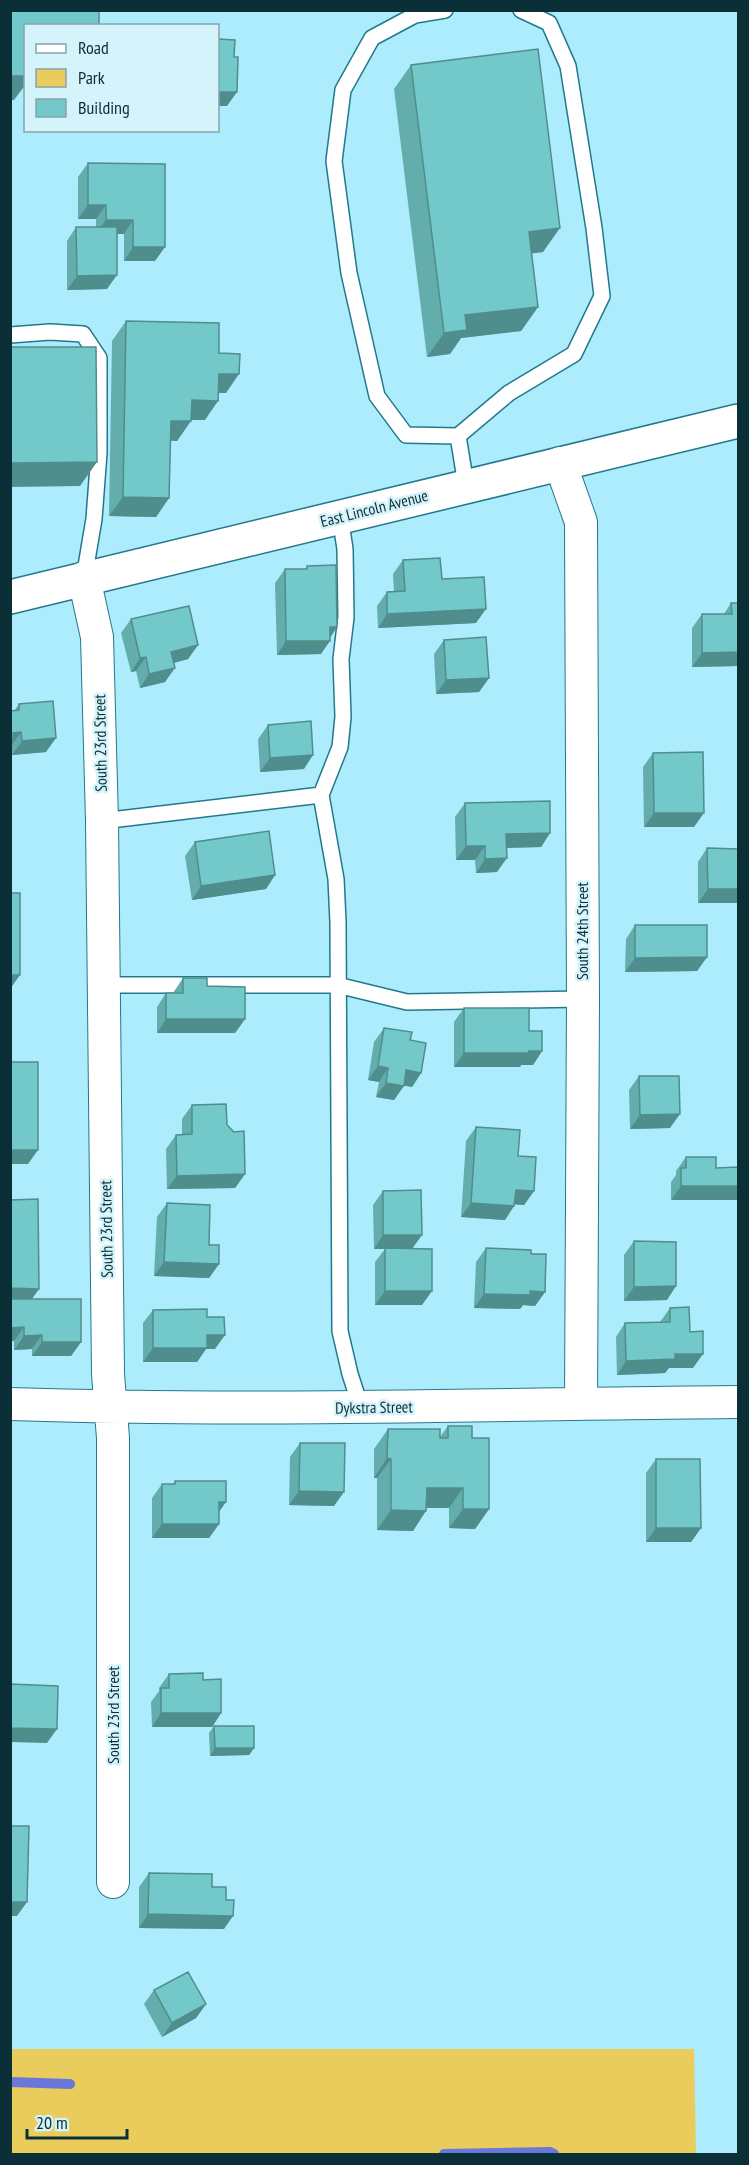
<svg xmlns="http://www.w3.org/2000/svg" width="749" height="2165" font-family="'PT Sans Narrow',sans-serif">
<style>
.green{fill:#e9cc5c}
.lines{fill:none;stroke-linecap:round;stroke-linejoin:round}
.stream{stroke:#6a78da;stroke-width:10}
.service-casing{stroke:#22798c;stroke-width:18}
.minor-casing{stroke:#22798c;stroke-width:34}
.secondary-casing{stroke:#22798c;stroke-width:36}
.service{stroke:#fff;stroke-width:15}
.minor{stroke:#fff;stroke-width:32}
.secondary{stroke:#fff;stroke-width:33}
.wall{fill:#63adad}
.shaded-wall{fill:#508d8d}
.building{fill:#73c9c9;stroke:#508d8d;stroke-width:1.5}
.labels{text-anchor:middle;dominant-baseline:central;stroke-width:5;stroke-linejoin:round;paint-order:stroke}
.street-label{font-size:16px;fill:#0b2f37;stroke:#d5f3fb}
</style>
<rect width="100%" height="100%" fill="#adecfc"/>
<path class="green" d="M11 2049H694L696 2154H11Z"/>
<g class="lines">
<path class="stream" d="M10 2082 70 2084
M444 2154 550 2152 554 2154"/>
<defs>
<path id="service" d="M445 10 415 15 372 38 343 90 334 161 349 273 377 396 406 435 458 436 509 393 574 354 602 296 594 228 568 66 549 23 521 10
M10 335 50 332 83 334 99 358V453L94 519 84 578
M458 436 466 485
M340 516 345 549 346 617 341 659 343 717 340 747 321 795 336 879 338 922 340 1331 350 1374 361 1408
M102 821 321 795
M104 985H337L407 1002 583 999"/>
<path id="minor" d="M560 463 581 522 583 999 581 1403
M84 578 97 637 102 821 108 1374 113 1438V1882
M10 1404C253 1412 496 1404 738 1402"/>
<path id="secondary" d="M10 597 738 421"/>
</defs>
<use href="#service" class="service-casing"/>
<use href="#minor" class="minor-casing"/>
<use href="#secondary" class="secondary-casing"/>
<use href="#service" class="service"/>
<use href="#minor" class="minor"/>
<use href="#secondary" class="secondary"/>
</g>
<path class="wall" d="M411 65 543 252 531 253 538 307 521 331 461 338 450 354 427 357 394 89Z
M88 163 165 164 155 261H124V234H117L107 289 67 290V241L76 227H96V219H78V177Z
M126 321 219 353 226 393H218L205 420H191L177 441 170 440 169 498 156 517 109 516 112 341Z
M403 560 442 579 476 623 378 628 377 606 387 592H394L393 574Z
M307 566 330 637 321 654 277 655 275 583 285 569H305Z
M731 603H738V666L692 667V628L702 614H724Z
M131 619 198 645 188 659 174 663 165 682 140 688 136 671 131 672 121 633Z
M444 640 489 678 479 692 436 694 434 654Z
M19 704 46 752 12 755 11 746H10V710L11 711H14Z
M268 725 304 769 260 772 258 739Z
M653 753 694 827H644L643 767Z
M465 803 550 833 541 847 507 848 497 872 476 873 475 860H456L455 817Z
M195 842 275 875 266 889 192 900 185 856Z
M707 848 737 903H698V862Z
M635 925 707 957 697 971 625 972 626 939Z
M183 978 207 986 245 1019 235 1033H157V1007L166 993H173Z
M464 1008 529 1031 542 1051 533 1065H521L520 1067H454V1022Z
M384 1028 410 1040 421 1073 412 1087 404 1085 394 1100 376 1097 379 1082 368 1080 374 1042Z
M639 1076 670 1128 630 1129 629 1090Z
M192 1105 227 1125 245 1174 235 1188 167 1189 166 1149 176 1135 182 1134V1119Z
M476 1127 518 1156 534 1191 524 1205 515 1204 505 1220 461 1217 466 1141Z
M686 1157H716L671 1200V1182L676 1175V1171Z
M383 1191 412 1248 422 1305H375V1262L385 1249H374L373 1205Z
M10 1200 39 1289 31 1299 81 1342 71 1356H32V1349L14 1350Z
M167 1203 209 1245 219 1264 209 1278 154 1276 157 1217Z
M634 1241 667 1300 624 1301V1255Z
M486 1248 531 1254 545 1292 535 1306 523 1305 520 1309 474 1308 476 1262Z
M670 1308 690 1332 693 1368H669L665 1373 617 1375 616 1337 625 1323 660 1322Z
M153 1310 207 1317 215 1349H206L197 1362H143V1323Z
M448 1426 472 1438 489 1509 475 1529 449 1528V1508H426L413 1531 377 1530V1478H374V1449L388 1429 440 1437Z
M300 1443 334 1506 289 1505 290 1457Z
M656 1459 701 1528 691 1542H646V1473Z
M175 1481 219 1512V1524L209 1538H152V1498L162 1484H173Z
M169 1674 203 1680 221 1713 212 1727H152L151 1702 159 1691V1688Z
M214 1726 254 1748 249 1755 210 1756 209 1733Z
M149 1873 212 1887 226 1900 224 1929 139 1928V1887Z
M154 1990 206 2004 196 2018 162 2037 144 2004Z"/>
<path class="shaded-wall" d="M10 76H26V84L14 100H10Z
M218 92H237L227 106H218Z
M88 205H106L96 219H78Z
M106 220H133L124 234H96Z
M560 228 543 252 512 256 529 232Z
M133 247H165L155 261H124Z
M117 275 107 289 67 290 77 276Z
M538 307 521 331 461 338 450 354 427 357 444 333 465 315Z
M219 374H239L226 393H205Z
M192 400 218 401 205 420H178Z
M171 421H191L177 441 157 440Z
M97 462 80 486 10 487V463Z
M123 497 169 498 156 517 109 516Z
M486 609 476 623 378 628 387 614Z
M330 627H337L328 641H330L321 654 277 655 286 641Z
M198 645 188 659 161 666 171 652Z
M738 652V666L692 667 702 653Z
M146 657 136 671 131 672 140 658Z
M175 668 165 682 140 688 149 674Z
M489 678 479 692 436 694 446 680Z
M21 732 11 746H10V736L13 733Z
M56 738 46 752 12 755 22 741Z
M313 755 304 769 260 772 270 758Z
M654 813H704L694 827H644Z
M550 833 541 847 497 848 506 834Z
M466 846H485L475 860H456Z
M507 858 497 872 476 873 485 859Z
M275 875 266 889 192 900 201 886Z
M708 889H738V901L737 903H698Z
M707 957 697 971 625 972 635 958Z
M10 975H20L10 989Z
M166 1019H245L235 1033H157Z
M542 1051 533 1065H521L520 1067H454L464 1053Z
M378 1066 388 1068 379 1082 368 1080Z
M406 1070 421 1073 412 1087 396 1084Z
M386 1083 404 1086 394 1100 376 1097Z
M680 1114 670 1128 630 1129 640 1115Z
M10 1150H38L28 1164H10Z
M245 1174 235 1188 167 1189 177 1176Z
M681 1186H738V1200H671Z
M516 1190 534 1191 524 1205 506 1204Z
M471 1203 514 1206 505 1220 461 1217Z
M383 1235H422L412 1249H374Z
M164 1262 219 1264 209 1278 154 1276Z
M676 1286 667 1300 624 1301 634 1287Z
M10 1288 39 1289 29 1303 10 1302Z
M385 1291H432L422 1305H375Z
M530 1291 545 1292 535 1306 523 1305 520 1309 474 1308 484 1294Z
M24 1327 14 1341H10V1328Z
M42 1335 32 1349 14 1350 24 1336Z
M207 1335H225L215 1349H206L197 1362H143L153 1348Z
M42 1342H81L71 1356H32Z
M675 1354H703L693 1368H669L665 1373 617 1375 626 1361Z
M387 1458 391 1459 377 1478H374Z
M427 1488H463L449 1508H413Z
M299 1491 344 1492 334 1506 289 1505Z
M219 1502H226L216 1516Z
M463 1509H489L475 1529 449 1528Z
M391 1510 426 1511 413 1531 377 1530Z
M162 1524H219L209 1538H152Z
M656 1528H701L691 1542H646Z
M161 1713H221L212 1727H152Z
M10 1728 57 1729 47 1743 10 1742Z
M215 1748H254L249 1755 210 1756Z
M10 1902H27L17 1916H10Z
M148 1914 233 1916 224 1929 139 1928Z
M206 2004 196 2018 162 2037 172 2023Z"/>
<path class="building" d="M10 10H99V26H26V76H10Z
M218 39 235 40 234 57H238L237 92H218Z
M538 49 560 228 529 232 538 307 465 315 467 330 444 333 411 65Z
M88 163 165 164V247H133V220H106V205H88Z
M76 227H117V275L77 276Z
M126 321 219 323V353L240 354 239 374H219L218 401 192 400 191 421H171L169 498 123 497Z
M10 347H96L97 462 10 463Z
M440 558 442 579 484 577 486 609 387 614V592L405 591 403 560Z
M336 565 337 627H330V641H286L285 569H307V566Z
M731 603H738V652L702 653V614H732Z
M189 606 198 645 171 652 175 668 149 674 146 657 140 658 131 619Z
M486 637 489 678 446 680 444 640Z
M53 701 56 738 22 741 21 732 13 733V742H10V710L11 711 19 710V704Z
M311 721 313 755 270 758 268 725Z
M703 752 704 813H654L653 753Z
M550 801V833L506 834 507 858 485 859V846H466L465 803Z
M269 831 275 875 201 886 195 842Z
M707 848 738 849V889H708Z
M10 893H20V975H10Z
M635 925H707V957L635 958Z
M183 978H207V986L245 987V1019H166V993H183Z
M464 1008H529V1031H542V1051H529V1053H464Z
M384 1028 412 1032 410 1040 426 1043 421 1073 406 1070 404 1086 386 1083 388 1068 378 1066Z
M10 1062H38V1150H10Z
M639 1076H679L680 1114 640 1115Z
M226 1104 227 1125 234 1132 244 1131 245 1174 177 1176 176 1135 192 1134V1105Z
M476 1127 520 1130 518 1156 536 1157 534 1191 516 1190 514 1206 471 1203Z
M686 1157H716V1168L738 1167V1186H681V1168H686Z
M421 1190 422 1235H383V1191Z
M38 1199 39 1289 10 1288V1200Z
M167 1203 210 1205 209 1245H219V1264L164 1262Z
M634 1241 676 1242V1286L634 1287Z
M385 1248 432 1249V1291H385Z
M486 1248 531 1250V1254H546L545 1292 530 1291V1295L484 1294Z
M10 1299H81V1342H42V1335L24 1336V1327L10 1328Z
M689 1307 690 1332 703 1331V1354H675V1359L626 1361 625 1323 670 1322V1308Z
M207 1309V1317H224L225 1335H207V1348H153V1310Z
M448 1426H472V1438H489V1509H463V1488H427L426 1511 391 1510V1459L387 1458 388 1429H440V1438H448Z
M300 1443H345L344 1492 299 1491Z
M656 1459H700L701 1528H656Z
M175 1481H226V1502H219V1524H162V1484H175Z
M203 1673V1680L221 1679V1713H161V1688H169V1674Z
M10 1684 58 1686 57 1729 10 1728Z
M214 1726H254V1748H215Z
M10 1826H29L27 1902H10Z
M149 1873 212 1874V1887H226V1900H234L233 1916 148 1914Z
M188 1972 206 2004 172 2023 154 1990Z"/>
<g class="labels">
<g class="street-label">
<text transform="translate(374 508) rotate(-14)">East Lincoln Avenue</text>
<text transform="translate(100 743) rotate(-91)">South 23rd Street</text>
<text transform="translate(582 931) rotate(-90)">South 24th Street</text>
<text transform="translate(106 1229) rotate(-91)">South 23rd Street</text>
<text transform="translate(374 1407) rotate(-1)">Dykstra Street</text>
<text transform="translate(113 1715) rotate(-90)">South 23rd Street</text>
</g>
</g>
<rect width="749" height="2165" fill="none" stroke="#0b2f37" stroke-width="24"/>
<rect x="24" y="24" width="195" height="108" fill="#d5f3fb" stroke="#84a5ad" stroke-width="1.5"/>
<rect x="36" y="44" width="30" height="9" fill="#ffffff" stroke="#84a5ad" stroke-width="1.5"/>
<text x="78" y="54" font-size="18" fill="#0b2f37">Road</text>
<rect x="36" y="69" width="30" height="18" fill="#e9cc5c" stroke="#84a5ad" stroke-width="1.5"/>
<text x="78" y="84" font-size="18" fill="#0b2f37">Park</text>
<rect x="36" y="99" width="30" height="18" fill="#73c9c9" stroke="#84a5ad" stroke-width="1.5"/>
<text x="78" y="114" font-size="18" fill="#0b2f37">Building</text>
<path d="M27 2129v9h100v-9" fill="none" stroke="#0b2f37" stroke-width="3"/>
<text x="36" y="2129" font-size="18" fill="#0b2f37" stroke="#d5f3fb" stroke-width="4.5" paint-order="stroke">20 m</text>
</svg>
